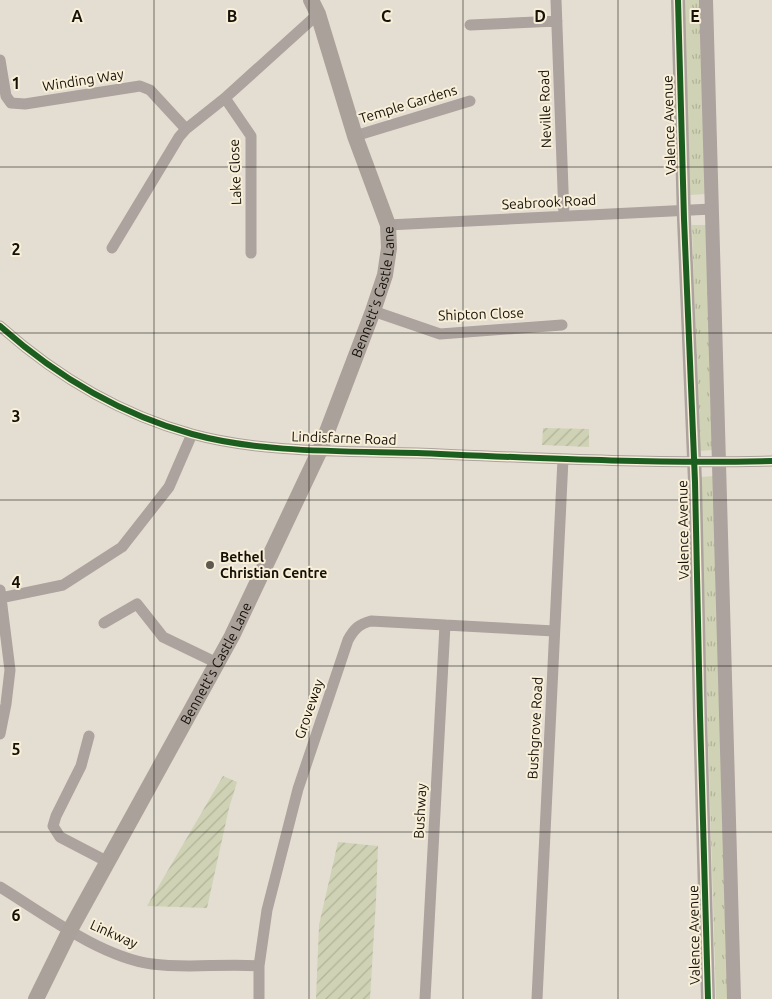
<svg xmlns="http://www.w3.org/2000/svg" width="772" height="999" font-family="Ubuntu,sans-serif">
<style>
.grass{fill:url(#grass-tufts)}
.garden{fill:url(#garden-furrows)}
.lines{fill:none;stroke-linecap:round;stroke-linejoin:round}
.minor{stroke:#aca29e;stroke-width:11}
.tertiary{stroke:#aca29e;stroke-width:14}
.secondary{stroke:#aba19b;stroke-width:16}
.cycleway-casing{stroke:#f9efd8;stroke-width:9}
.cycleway{stroke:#1b5e20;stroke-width:6}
.grid{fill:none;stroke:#141109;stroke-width:1;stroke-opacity:0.55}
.poi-dot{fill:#5d594f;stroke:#f9efd8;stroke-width:2}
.labels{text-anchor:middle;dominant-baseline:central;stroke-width:4;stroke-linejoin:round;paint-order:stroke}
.street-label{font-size:14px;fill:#141109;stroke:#f9efd8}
.poi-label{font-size:14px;font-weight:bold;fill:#141109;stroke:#f9efd8;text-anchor:start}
.grid-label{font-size:16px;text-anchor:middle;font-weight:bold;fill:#141109;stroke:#f9efd8;stroke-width:4;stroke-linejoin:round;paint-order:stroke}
</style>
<defs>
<pattern id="grass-tufts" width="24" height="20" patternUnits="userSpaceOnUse" patternTransform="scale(1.25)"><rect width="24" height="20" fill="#cfd2b4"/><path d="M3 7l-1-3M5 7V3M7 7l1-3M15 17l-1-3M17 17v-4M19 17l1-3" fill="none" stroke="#b1b399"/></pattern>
<pattern id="garden-furrows" width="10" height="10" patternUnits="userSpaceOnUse" patternTransform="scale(1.25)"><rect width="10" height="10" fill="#cfd2b4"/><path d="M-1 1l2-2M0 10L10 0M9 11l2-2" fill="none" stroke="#b1b399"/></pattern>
</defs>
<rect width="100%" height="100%" fill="#e4ded2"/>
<path class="grass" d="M684 0H701L706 194 690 195Z
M692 225H708L714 450 699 451Z
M715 476 731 999H716L700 477Z"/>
<path class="garden" d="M543 428 589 429V447L542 445Z
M223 776 237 782 229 808 207 908 147 906Z
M338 842 378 846 376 900 370 999H316L319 925Z"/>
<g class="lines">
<path class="minor" d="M556 0 564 216
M470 25 557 21
M0 60 6 96 11 103 25 104 140 86 150 90 186 129
M225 98 251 136V253
M355 136 470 101
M388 225 712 209
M112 248 179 137 186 129 225 98 318 14
M373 311 440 334 562 325
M0 326C55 375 120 414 192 434 260 453 346 451 417 453 535 458 654 464 772 461
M0 590 10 670 6 704 0 734
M0 598 63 585 122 547 169 487 192 434
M104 623 137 604 163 637 217 663
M89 736 81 766 56 816 53 826 60 837 108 862
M0 887C44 914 101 957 152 964 188 969 224 963 259 966
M259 999V966L267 910 298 789 348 640C354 629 359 624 371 621L554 631
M425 999 445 625
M537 999 563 459"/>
<path class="tertiary" d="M678 0 684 219 695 482 700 715 708 999
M706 0 734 999"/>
<path class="secondary" id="s1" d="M36 999 70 930 232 636 320 450 373 311 385 275 389 248 388 225 355 136 318 14 311 0"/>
<defs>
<path id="cycleway" d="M678 0 684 219 695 482 700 715 708 999
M0 326C55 375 120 414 192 434 260 453 346 451 417 453 535 458 654 464 772 461"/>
</defs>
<use href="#cycleway" class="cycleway-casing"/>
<use href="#cycleway" class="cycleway"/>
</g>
<path class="grid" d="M154 0V999M309 0V999M463 0V999M618 0V999M0 167H772M0 333H772M0 500H772M0 666H772M0 832H772"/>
<circle class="poi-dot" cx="210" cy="565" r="5"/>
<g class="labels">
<g class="street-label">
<text transform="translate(83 80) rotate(-9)">Winding Way</text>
<text transform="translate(408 104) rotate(-17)">Temple Gardens</text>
<text transform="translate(545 109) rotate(-92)">Neville Road</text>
<text transform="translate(669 125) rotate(-92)">Valence Avenue</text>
<text transform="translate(235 172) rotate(-92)">Lake Close</text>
<text transform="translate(549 202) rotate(-3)">Seabrook Road</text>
<text stroke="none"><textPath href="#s1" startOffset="786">Bennett's Castle Lane</textPath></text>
<text transform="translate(481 314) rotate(-2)">Shipton Close</text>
<text transform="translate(344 438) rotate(2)">Lindisfarne Road</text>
<text transform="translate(683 530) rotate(-91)">Valence Avenue</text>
<text stroke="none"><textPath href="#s1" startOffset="381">Bennett's Castle Lane</textPath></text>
<text transform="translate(309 709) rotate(-71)">Groveway</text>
<text transform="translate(535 728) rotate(-87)">Bushgrove Road</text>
<text transform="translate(420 811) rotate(-87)">Bushway</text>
<text transform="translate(114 934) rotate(24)">Linkway</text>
<text transform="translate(694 935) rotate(-91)">Valence Avenue</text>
</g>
<g class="poi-label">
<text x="220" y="557">Bethel<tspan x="220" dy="16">Christian Centre</tspan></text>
</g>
</g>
<g class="grid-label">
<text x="77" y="22">A</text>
<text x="232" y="22">B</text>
<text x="386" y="22">C</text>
<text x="540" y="22">D</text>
<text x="695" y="22">E</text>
<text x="16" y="89">1</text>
<text x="16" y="255">2</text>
<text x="16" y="422">3</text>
<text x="16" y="588">4</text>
<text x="16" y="755">5</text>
<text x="16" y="921">6</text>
</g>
</svg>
